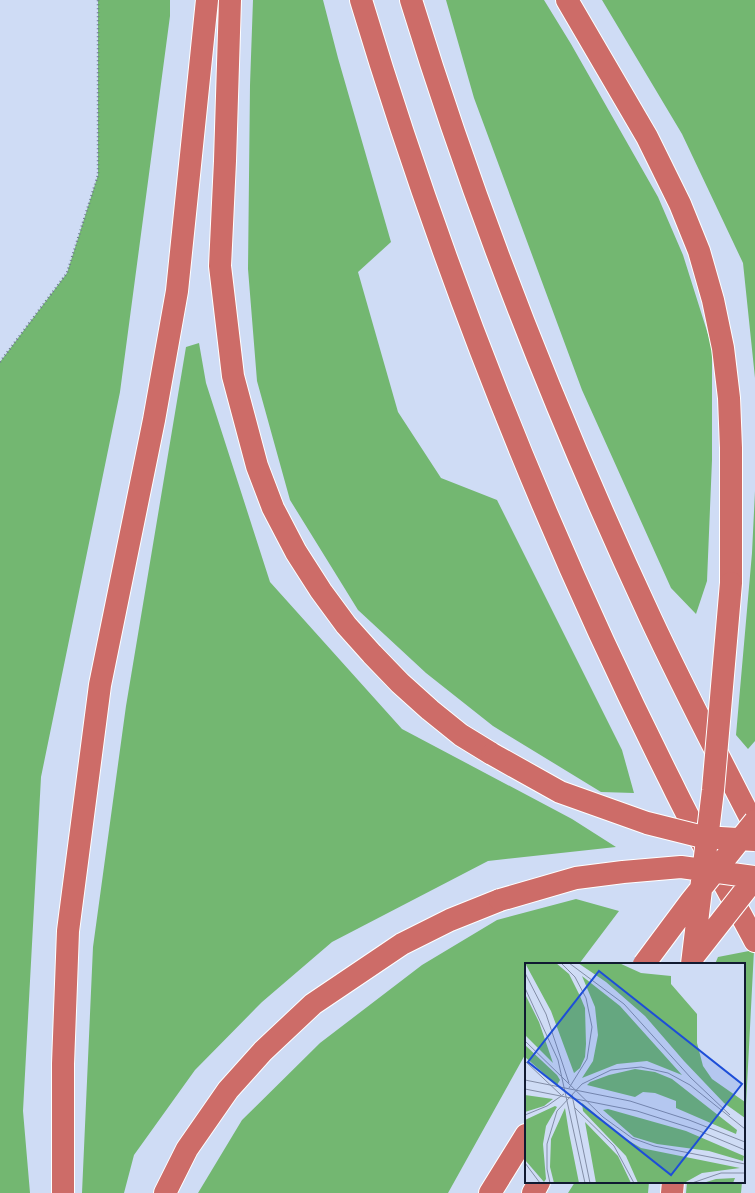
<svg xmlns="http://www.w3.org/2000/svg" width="755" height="1193" font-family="'Public Sans',sans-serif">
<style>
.forest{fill:#73b771}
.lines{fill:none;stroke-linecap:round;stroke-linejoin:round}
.highway-casing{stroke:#fff;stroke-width:24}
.path{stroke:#6e7991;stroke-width:2.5;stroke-dasharray:1 3;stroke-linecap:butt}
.highway{stroke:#cd6c68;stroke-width:22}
.highway-bridge-casing{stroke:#fff;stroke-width:24;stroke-linecap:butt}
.highway-bridge{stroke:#cd6c68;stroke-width:22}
.inset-road{fill:none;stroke:#838ea7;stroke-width:1}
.view{fill:#1d4ed8;fill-opacity:0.15;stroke:#1d4ed8;stroke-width:2}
.inset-edge{fill:none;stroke:#101a31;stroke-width:2}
</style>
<rect width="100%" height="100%" fill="#cfdcf5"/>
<path class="forest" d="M98 0H170V16L120 392 41 777 23 1111 30 1193H0V362L67 273 98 175Z
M253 0H323L338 58 391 242 358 272 398 412 441 478 497 500 622 750 634 793 601 792 493 726 426 673 358 610 290 500 257 381 248 269 250 85Z
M446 0H544L571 44 658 197 683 255 712 347V460L707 581 696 614 671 588 582 390 474 98Z
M602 0H755V378L743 263 682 134Z
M199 343 206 383 270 582 402 729 572 819 616 847 488 861 332 942 262 1002 195 1070 134 1155 124 1193H82L93 947 126 706 186 347Z
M755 491V741L748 749 736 735 752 553Z
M576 899 619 911 579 964H526V1053L448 1193H198L242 1120 320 1043 422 965 497 920Z
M754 950 744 1144V964H715L718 957Z
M575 1182H649L648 1193H568Z
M687 1182H742L741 1193H686Z"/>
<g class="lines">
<defs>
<path id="highway" d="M230 0 225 161 220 266 233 376 257 466 273 508 296 552 321 591 346 625 372 654 400 683 430 710 461 735 492 754
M361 0C442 269 545 531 671 782 697 836 727 888 755 941
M411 0C476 211 557 417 650 617 683 688 719 757 755 827
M567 0 647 137 680 204 699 251 713 300 723 348 729 398 731 448V583
M63 1193V1064L68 931 100 685 154 420 177 291 207 0
M165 1193 187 1149 228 1090 263 1051 313 1004 402 944 450 920 500 900
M490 1193 526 1135
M533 1193 539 1182
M672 1193 673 1182"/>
</defs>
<use href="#highway" class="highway-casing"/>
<path class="path" d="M0 362 67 273 98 175V0"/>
<use href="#highway" class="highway"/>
<defs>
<path id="highway-bridge" d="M492 754 560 792 647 823 703 837 755 840
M500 900 576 878 623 872 681 867 755 877
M693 957 755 878
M644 964 691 901 755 821
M692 964 713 790 731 583"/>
</defs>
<use href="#highway-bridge" class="highway-bridge-casing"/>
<use href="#highway-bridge" class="highway-bridge"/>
</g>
<g transform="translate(525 963)">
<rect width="220" height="220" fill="#cfdcf5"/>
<path d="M0 0H31L44 11 55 33 60 45 61 81 60 94 55 105 49 110 26 48ZM53 0H94L116 10 146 13V21L172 51V80L178 103 187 116 220 139V155L199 140 159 98 120 53 81 19ZM57 13 95 43 157 112 122 98 92 101 57 115 68 98 73 72 70 44ZM0 31 14 59 28 100 0 72ZM0 82 32 112 35 117 32 122 0 94ZM110 106 130 109 147 116 212 167 211 171 151 145V138L130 130 118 129 110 134 62 122 65 119 84 112ZM0 132 28 136 19 143 0 149ZM57 140 96 173 116 185 215 205 177 210 159 220H113L101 193 58 148ZM30 143 32 144 21 163 18 181 21 216 19 219 0 197V157ZM40 145 44 170 54 220H29L25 204 26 176ZM83 146 161 168 219 193 218 198 184 188 132 181 109 174 78 147ZM60 159 93 193 106 220H71ZM210 215 208 220H178L191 216Z" fill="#73b771"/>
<path class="inset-road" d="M36 0 50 14 61 35 67 64 62 96 44 125M44 0 99 41 166 115 205 152M0 10 21 51 44 120M0 25 33 97 60 220M0 78 78 154 107 175 129 183 220 201M0 98 36 132M0 117 105 138 164 157 220 179M0 126 112 148 172 167 220 187M47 132 65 220M49 144 89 183 109 220M0 152 22 143 39 131M0 200 15 220M25 220 22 206V181L32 148 57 121 86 107 116 104 143 110 165 122 220 166M167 220 196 210H220"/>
<path class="view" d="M74 8 217 121 146 212 3 99Z"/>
<rect width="220" height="220" class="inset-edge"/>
</g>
</svg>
